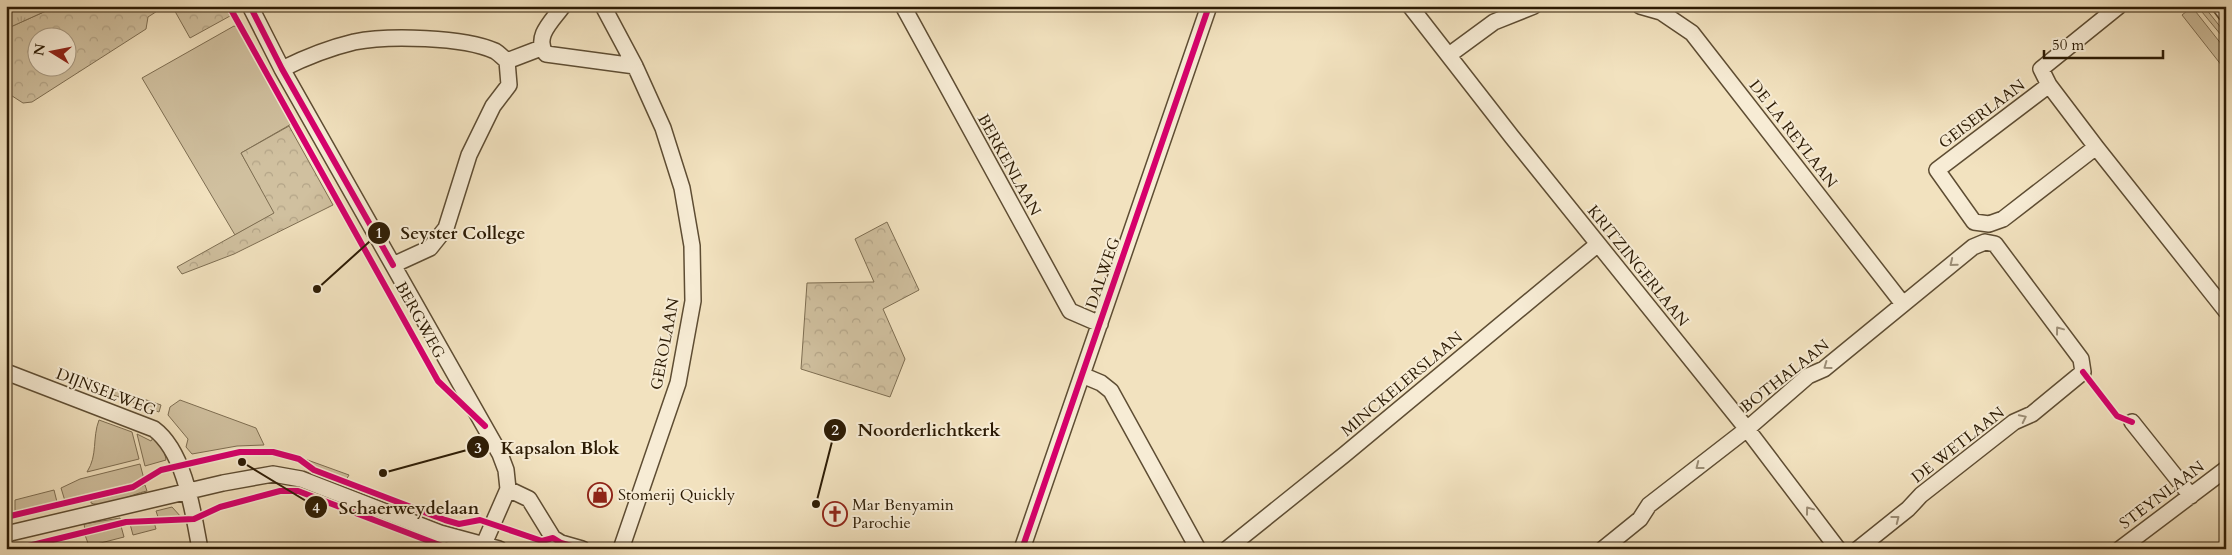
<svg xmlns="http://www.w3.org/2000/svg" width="2232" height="555" font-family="Cardo,serif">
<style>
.grass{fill:#d0c09f;stroke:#7e6e52}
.forest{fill:url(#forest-crowns);stroke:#7e6e52;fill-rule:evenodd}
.park{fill:url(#park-tufts);stroke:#7e6e52}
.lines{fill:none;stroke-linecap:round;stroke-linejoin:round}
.minor-casing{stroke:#5e4d33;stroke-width:18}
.minor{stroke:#f7ecd5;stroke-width:15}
.cycleway-casing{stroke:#f7ecd5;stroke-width:9}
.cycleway{stroke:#d6006c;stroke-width:6}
.oneway{stroke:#9c8e77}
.labels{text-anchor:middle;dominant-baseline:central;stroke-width:4;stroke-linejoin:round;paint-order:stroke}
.street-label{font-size:16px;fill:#2c1b04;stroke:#f7ecd5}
.poi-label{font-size:16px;fill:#2c1b04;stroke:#f7ecd5;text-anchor:start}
.leader{fill:none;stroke:#2c1b04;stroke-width:2}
.callout-dot{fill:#2c1b04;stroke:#f7ecd5;stroke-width:2}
.mark-label{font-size:15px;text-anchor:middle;font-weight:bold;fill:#fff}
.callout-label{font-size:18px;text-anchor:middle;font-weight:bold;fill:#2c1b04;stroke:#f7ecd5;stroke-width:4;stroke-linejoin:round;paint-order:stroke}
</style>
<defs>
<pattern id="forest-crowns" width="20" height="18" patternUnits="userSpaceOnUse" patternTransform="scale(1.25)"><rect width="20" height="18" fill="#d0c09f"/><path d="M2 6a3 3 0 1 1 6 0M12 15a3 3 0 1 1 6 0" fill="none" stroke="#b3a487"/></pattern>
<pattern id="park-tufts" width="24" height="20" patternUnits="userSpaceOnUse" patternTransform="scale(1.25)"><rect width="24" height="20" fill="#d0c09f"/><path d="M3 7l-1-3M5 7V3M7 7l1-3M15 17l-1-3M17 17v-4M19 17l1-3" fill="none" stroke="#b3a487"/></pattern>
</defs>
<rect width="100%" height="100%" fill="#f2e2bf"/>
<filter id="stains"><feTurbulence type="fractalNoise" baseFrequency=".004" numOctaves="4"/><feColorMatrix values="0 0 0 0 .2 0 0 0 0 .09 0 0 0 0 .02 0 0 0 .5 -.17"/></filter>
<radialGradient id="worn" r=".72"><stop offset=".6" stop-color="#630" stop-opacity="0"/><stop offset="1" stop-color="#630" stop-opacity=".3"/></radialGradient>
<path class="grass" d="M2192 7 2226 50V71L2182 15Z
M2206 9 2226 34V41L2202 12Z
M234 26 240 28 293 123 241 153 275 213 235 235 142 78Z
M87 378 121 391 119 397 85 385Z
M126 393 161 405 159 412 123 399Z
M180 400 256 428 264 445 237 446 192 454 186 447 188 439 168 415 170 407Z
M99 420 132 432 139 459 87 472C98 455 92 438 99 420Z
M137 434 151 441 153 438C161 444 165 452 166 460L145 466Z
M302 458 349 475 346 480 318 469Z
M140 464 144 479 141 481 65 501 61 488 80 479Z
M145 485 147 491C131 494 105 509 91 503V501L128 492Z
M54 490 57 502 15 512V500Z
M172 507 182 518 158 517 156 511Z
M120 518 121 522 85 530 84 524Z
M154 522 156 529 133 535 130 524Z
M121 526 124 537 89 546 85 535Z"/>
<path class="forest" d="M57 6H165L148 17 146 29 32 102 23 103 6 92V29ZM38 38H68V68H38Z
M172 6H224L230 16 190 38Z
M289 126 333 205 234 254 182 274 177 267 274 213 241 153Z
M887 222 919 290 883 309 905 359 890 397 801 369 807 283 874 282 855 239Z"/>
<path class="park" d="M6 6H57L6 29Z"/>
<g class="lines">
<defs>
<path id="minor" d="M250 6 282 69 500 454 506 470 508 489 484 544
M563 6C553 20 533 37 546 54L635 66
M603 6 635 66 663 128 682 188 692 246 693 301 678 383 621 549
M903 6 1070 311 1100 324
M1410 6 1512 137 1747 429 1838 549
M1640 6 1661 12 1692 33 1903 304
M2119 6 2041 69 2049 85 2096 147 2226 311
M2220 6 2226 14
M1449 55 1494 22 1534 6
M282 69C306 57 329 48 354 42 388 35 464 37 495 51 500 54 503 58 507 61
M2049 85 1937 170 1974 222 1989 224 2003 219 2096 147
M393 265 430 248 446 228 469 155 493 106 509 85 507 61 541 48
M6 372 154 429C185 452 193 512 200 549
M1082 375 1101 383 1111 391 1198 549
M2132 422 2191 496
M508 489 529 499 553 538 561 543 582 549
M6 534 223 483 273 474 301 479 440 533 499 549
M435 549 440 533
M1022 549 1209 6
M1227 549 1344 455 1598 244
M1603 549 1640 519 1649 505 1747 429 1808 376 1824 369 1973 247 1985 242 1995 244 2081 359 2083 372 2032 414 2014 422 1921 495 1908 509 1858 549
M2120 549 2226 469"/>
</defs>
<use href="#minor" class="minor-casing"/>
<use href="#minor" class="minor"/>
<defs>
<path id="cycleway" d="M229 6 438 381 485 426
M250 6 282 69 393 265
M2083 372 2117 416 2132 422
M6 517 133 487 161 470 240 452H273L299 459 314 470 445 520 459 524 480 520 542 541 553 538 561 543 582 549
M16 549 126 522 194 519 220 507 280 491H298L450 549
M1022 549 1209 6"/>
</defs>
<use href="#cycleway" class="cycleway-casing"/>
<use href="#cycleway" class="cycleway"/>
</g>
<defs><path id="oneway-chevron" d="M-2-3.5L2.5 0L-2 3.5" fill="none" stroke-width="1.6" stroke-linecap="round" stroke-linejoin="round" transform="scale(1.25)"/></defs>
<g class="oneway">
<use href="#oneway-chevron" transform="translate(1953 263) rotate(141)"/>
<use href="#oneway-chevron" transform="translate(2059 330) rotate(-127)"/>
<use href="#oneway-chevron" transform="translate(1827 366) rotate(144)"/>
<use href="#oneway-chevron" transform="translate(2023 418) rotate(-26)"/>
<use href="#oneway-chevron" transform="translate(1699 466) rotate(142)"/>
<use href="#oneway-chevron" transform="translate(1809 510) rotate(-127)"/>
<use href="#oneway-chevron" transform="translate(1896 519) rotate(-38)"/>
</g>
<defs>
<symbol id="shop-ring" viewBox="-11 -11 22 22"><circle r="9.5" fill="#f7ecd5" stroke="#8f2418" stroke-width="1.5"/><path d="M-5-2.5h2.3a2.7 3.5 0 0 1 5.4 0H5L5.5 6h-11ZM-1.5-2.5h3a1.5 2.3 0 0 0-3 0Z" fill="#8f2418"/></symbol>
<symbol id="church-ring" viewBox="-11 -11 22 22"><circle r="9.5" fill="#f7ecd5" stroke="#8f2418" stroke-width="1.5"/><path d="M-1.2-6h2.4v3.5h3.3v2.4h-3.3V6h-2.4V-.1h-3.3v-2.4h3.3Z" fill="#8f2418"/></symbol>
</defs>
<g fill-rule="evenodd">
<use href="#shop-ring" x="586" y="481" width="28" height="28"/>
<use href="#church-ring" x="821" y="500" width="28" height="28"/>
</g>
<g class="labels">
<g class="street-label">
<text transform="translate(1982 114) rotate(-37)">GEISERLAAN</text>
<text transform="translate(1793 134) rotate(52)">DE LA REYLAAN</text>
<text transform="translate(1009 165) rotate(61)">BERKENLAAN</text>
<text transform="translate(1638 266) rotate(51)">KRITZINGERLAAN</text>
<text transform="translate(1103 273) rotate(-71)">DALWEG</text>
<text transform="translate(420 320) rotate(61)">BERGWEG</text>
<text transform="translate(665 344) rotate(-79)">GEROLAAN</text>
<text transform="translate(1785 376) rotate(-38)">BOTHALAAN</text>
<text transform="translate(1402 384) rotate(-40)">MINCKELERSLAAN</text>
<text transform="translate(106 392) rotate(21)">DIJNSELWEG</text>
<text transform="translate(1958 445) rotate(-38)">DE WETLAAN</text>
<text transform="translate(2162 495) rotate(-37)">STEYNLAAN</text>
</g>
<g class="poi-label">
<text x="618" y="495">Stomerij Quickly</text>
<text x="852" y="505">Mar Benyamin<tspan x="852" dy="18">Parochie</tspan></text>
</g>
</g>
<path class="leader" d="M317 289L379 233M816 504L835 430M383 473L478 447M242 462L316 507"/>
<g class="callout-dot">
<circle cx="317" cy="289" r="5"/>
<circle cx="816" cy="504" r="5"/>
<circle cx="383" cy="473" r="5"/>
<circle cx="242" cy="462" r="5"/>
<circle cx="379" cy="233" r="12"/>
<circle cx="835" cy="430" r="12"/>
<circle cx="478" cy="447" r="12"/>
<circle cx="316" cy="507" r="12"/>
</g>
<g class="mark-label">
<text x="379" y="238">1</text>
<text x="835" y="435">2</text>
<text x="478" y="453">3</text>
<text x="316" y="513">4</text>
</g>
<g class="callout-label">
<text x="463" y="239">Seyster College</text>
<text x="929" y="436">Noorderlichtkerk</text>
<text x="560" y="454">Kapsalon Blok</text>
<text x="409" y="514">Schaerweydelaan</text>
</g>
<rect width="2232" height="555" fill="none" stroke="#f2e2bf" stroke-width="25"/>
<rect x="8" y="8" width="2217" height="540" fill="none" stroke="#2c1b04" stroke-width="2.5"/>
<rect x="12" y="12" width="2207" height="530" fill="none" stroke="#2c1b04"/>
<g transform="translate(52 52) rotate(280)"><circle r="24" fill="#f7ecd5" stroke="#a69881"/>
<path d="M0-4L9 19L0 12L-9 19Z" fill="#8f2418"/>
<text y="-8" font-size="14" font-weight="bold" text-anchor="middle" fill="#2c1b04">N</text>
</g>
<path d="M2044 50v8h119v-8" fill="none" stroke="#2c1b04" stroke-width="2.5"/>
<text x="2052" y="50" font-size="15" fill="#2c1b04" stroke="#f7ecd5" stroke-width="4" paint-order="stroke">50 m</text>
<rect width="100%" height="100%" filter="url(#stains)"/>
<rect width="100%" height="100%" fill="url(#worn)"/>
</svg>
